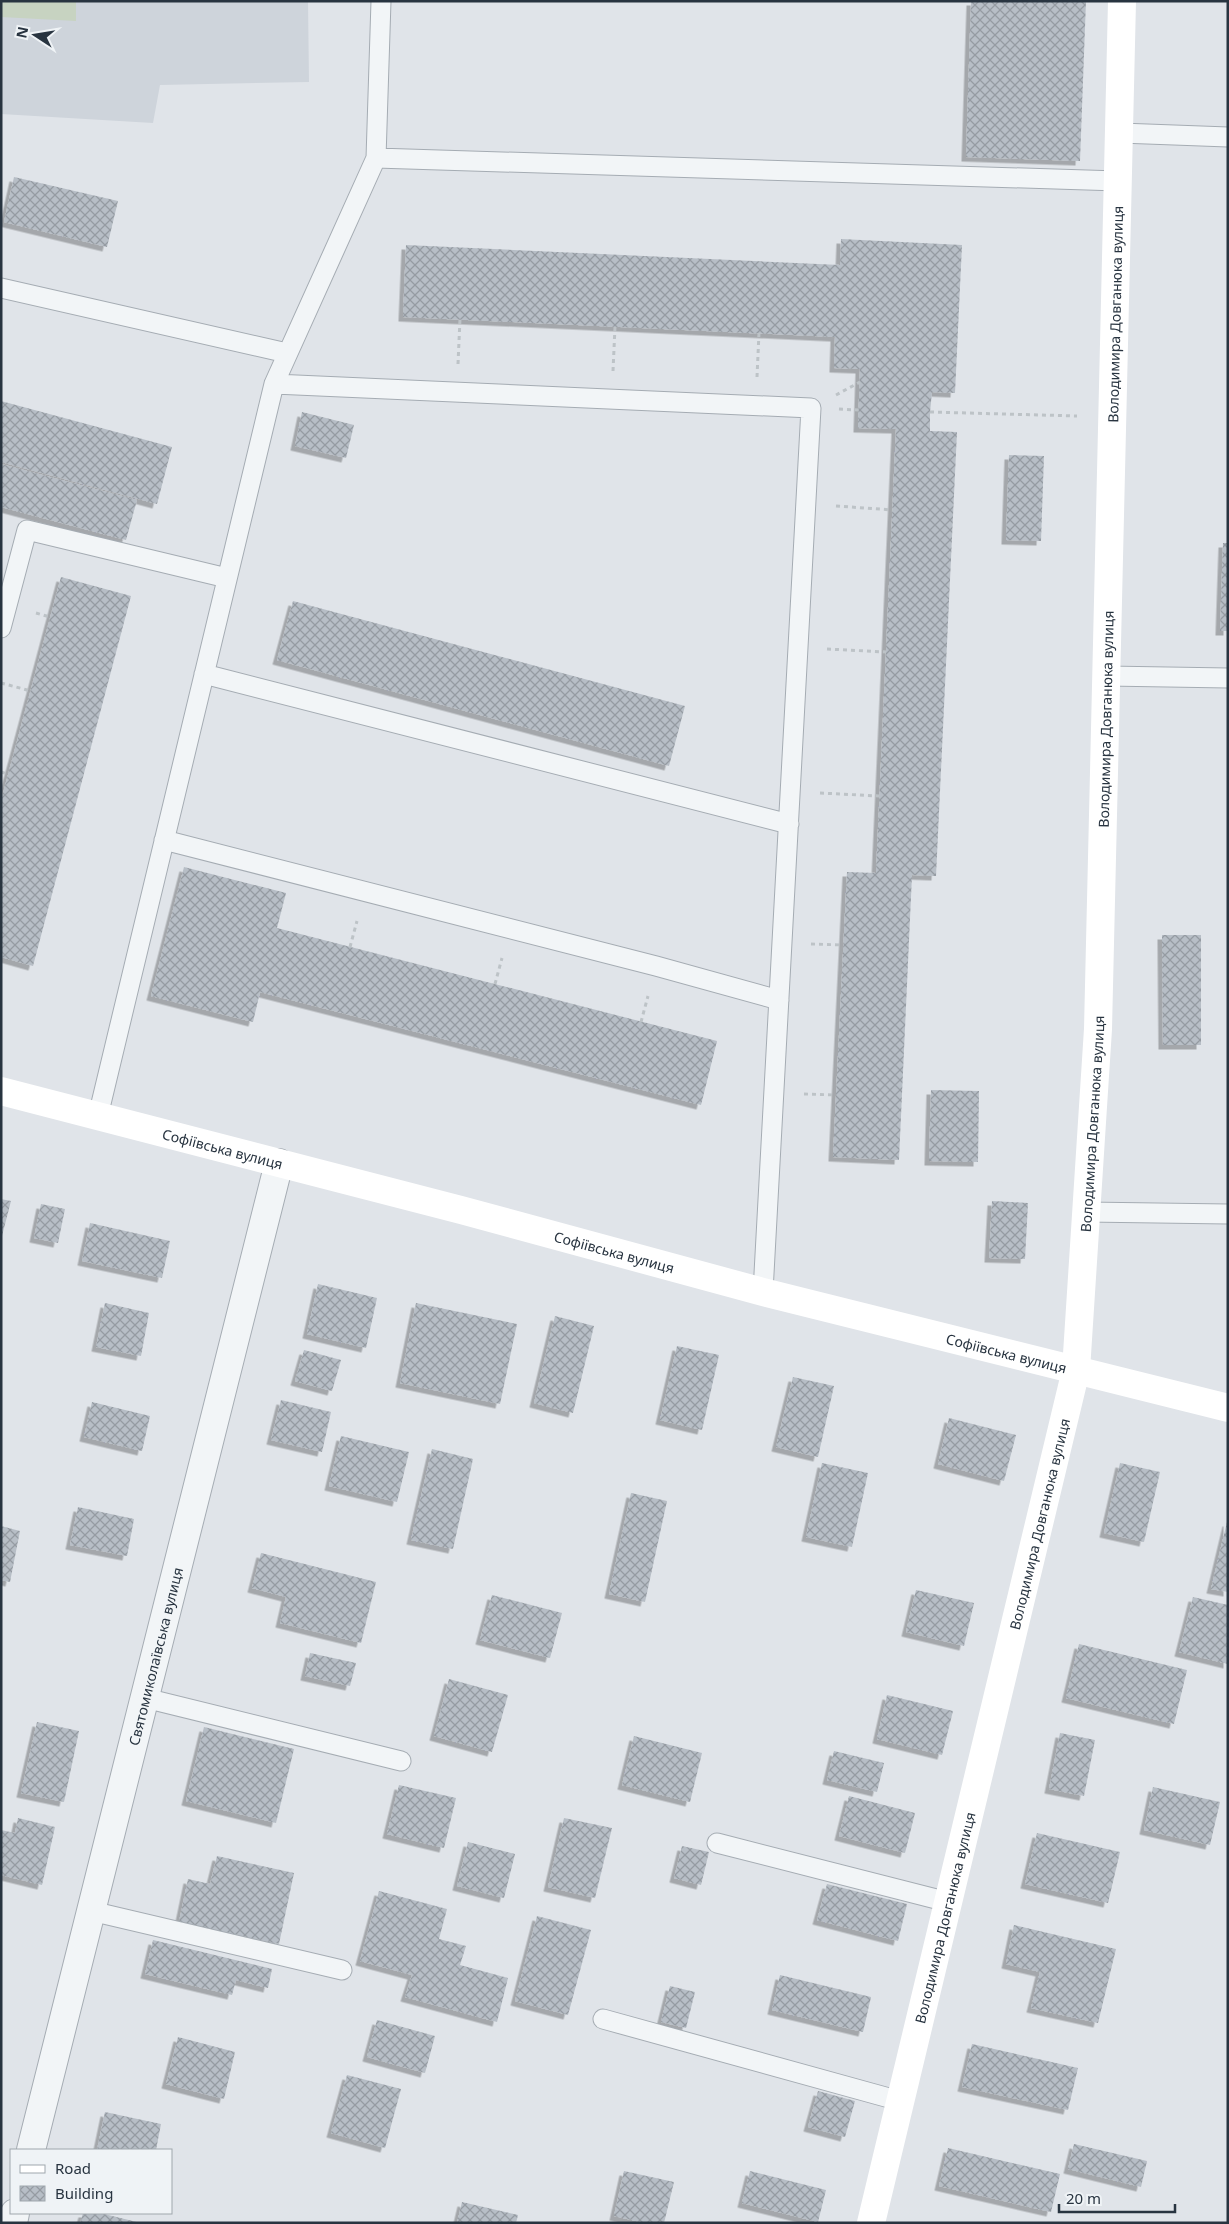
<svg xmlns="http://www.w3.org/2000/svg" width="1229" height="2224" font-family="'Noto Sans',sans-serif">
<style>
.built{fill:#ced4db}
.green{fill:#c7d3c1}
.building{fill:url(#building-cross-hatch);filter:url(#shadow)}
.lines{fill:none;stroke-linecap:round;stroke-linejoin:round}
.lane-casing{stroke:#a5acb3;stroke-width:21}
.street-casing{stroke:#a5acb3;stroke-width:30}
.path{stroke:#bdc3c7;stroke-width:3;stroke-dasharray:4 4;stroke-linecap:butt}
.lane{stroke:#f2f5f7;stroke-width:19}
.street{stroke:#f2f5f7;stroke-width:28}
.secondary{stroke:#fff;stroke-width:28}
.labels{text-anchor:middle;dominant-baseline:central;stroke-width:4;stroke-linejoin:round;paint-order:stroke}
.street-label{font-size:14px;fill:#283440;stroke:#eff3f6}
</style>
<defs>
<pattern id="building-cross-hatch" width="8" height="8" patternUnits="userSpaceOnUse" patternTransform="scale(1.25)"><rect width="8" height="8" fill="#b7bec6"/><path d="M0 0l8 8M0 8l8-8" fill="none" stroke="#959ba2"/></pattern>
<filter id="shadow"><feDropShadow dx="-4.5" dy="4.5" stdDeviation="0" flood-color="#0004"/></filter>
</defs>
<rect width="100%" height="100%" fill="#e0e4e9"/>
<path class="built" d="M1 1H308L309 82 160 85 153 123 1 114Z"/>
<path class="green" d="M1 1H76V21L1 17Z"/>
<path class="building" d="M971 1H1086L1080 161 966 157Z
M14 177 118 201 107 247 4 222Z
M841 239 962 245 955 393 932 392 930 412V431L957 432 936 876 912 875 899 1160 833 1157 847 872 876 873 896 429 858 428 860 369 834 368 835 337 403 317 406 245 840 265Z
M1 401 172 447 157 504 1 462Z
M302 412 354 425 346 458 295 446Z
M1009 455 1044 456 1041 541 1006 540Z
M1 464 137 500 126 540 1 507Z
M1223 543H1228V631H1220Z
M61 577 131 596 33 966 1 957V801Z
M293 601 685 706 669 766 277 660Z
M184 867 286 893 277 928 717 1041 701 1105 260 992 253 1022 151 996Z
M1162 935H1201V1045H1163Z
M931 1090 979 1091 978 1162 929 1161Z
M1 1199 11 1201 2 1236H1Z
M992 1201 1028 1203 1025 1259 989 1258Z
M41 1204 65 1209 58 1243 34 1238Z
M90 1223 170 1241 162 1278 82 1261Z
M318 1284 377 1298 366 1348 307 1334Z
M105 1303 149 1313 141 1356 96 1347Z
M416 1303 517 1324 500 1404 400 1383Z
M555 1316 594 1326 573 1413 534 1403Z
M677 1346 719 1355 702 1430 660 1420Z
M304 1350 341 1360 332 1391 295 1381Z
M793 1377 834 1386 818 1457 776 1447Z
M281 1400 331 1412 322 1452 271 1440Z
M92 1402 150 1416 142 1451 84 1437Z
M949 1418 1016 1435 1004 1481 938 1464Z
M341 1436 409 1452 397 1502 329 1486Z
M432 1449 473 1459 453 1549 411 1540Z
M822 1463 868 1473 852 1547 806 1537Z
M1120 1463 1160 1472 1144 1542 1104 1533Z
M631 1493 667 1501 645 1602 609 1594Z
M78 1507 134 1519 127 1556 70 1545Z
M1227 1522H1228V1592L1211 1589Z
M1 1526 20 1531 10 1582 1 1580Z
M261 1553 376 1582 361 1643 280 1623 286 1597 252 1588Z
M916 1590 974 1603 964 1646 906 1632Z
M492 1595 562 1613 550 1658 480 1640Z
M1193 1597 1228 1605V1664L1179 1652Z
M1079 1644 1187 1670 1174 1724 1066 1698Z
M310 1653 356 1663 350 1686 305 1676Z
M449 1679 508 1695 492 1752 434 1736Z
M887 1695 953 1711 942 1755 877 1739Z
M37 1722 79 1731 64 1802 21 1793Z
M204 1727 294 1749 276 1823 186 1801Z
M1060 1733 1095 1740 1084 1796 1049 1789Z
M634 1736 702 1753 690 1802 622 1785Z
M834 1751 884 1763 877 1792 827 1780Z
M399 1785 456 1798 444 1848 387 1834Z
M1153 1787 1220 1802 1210 1845 1144 1830Z
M849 1796 915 1813 905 1853 839 1836Z
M18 1818 55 1827 42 1885 1 1875V1830L15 1833Z
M564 1818 612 1828 595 1898 548 1887Z
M1037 1833 1120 1852 1108 1903 1025 1884Z
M468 1842 515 1854 504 1898 457 1886Z
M682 1846 709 1852 701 1885 674 1878Z
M217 1856 294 1873 279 1944 179 1922 188 1879 210 1884Z
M827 1884 907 1904 898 1941 817 1920Z
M379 1891 447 1909 439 1939 466 1946 460 1965 508 1978 497 2022 405 1997 412 1975 360 1961Z
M537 1916 591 1930 568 2015 515 2001Z
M1014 1925 1116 1949 1098 2023 1031 2008 1040 1972 1006 1964Z
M153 1940 272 1969 268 1988 236 1980 232 1995 145 1974Z
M780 1975 871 1997 863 2032 772 2010Z
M670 1986 695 1992 686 2028 661 2022Z
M377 2020 435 2036 425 2073 367 2057Z
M178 2037 235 2052 224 2099 166 2084Z
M972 2044 1078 2068 1068 2110 962 2087Z
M347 2075 401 2089 385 2148 331 2133Z
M818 2091 855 2101 845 2137 808 2127Z
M105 2112 161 2124 156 2150H97Z
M1074 2144 1147 2161 1141 2187 1068 2169Z
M948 2148 1060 2174 1051 2212 939 2186Z
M624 2171 674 2182 664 2223H645L614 2216Z
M750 2171 826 2190 818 2222 742 2203Z
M462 2202 518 2215 516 2223H457Z
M83 2213H100L141 2223H80Z"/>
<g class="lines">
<defs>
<path id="lane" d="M1120 133 1228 137
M376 158 1118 181
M1 288 287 353
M274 384 811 408 763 1292
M1 628 27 530 227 578
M204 674 789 824
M1107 676 1228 678
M164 840 656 966 779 1000
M98 1116 274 384 376 158 381 1
M1086 1212 1228 1214
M145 1698 401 1761
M717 1843 948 1902
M91 1911 342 1970
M603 2019 900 2101"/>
<g id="street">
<path id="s1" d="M31 2150 279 1163"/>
<path d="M13 2223 15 2213"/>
</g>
</defs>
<use href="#lane" class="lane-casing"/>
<use href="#street" class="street-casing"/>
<path class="path" d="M458 364 460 319
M613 371 615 327
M757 377 759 333
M836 395 860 382
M839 409 858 410
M930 412 1077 416
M836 506 893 510
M36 613 50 617
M827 649 886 652
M1 683 31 691
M1 772 8 774
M820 793 879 796
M811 944 843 945
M350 947 357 921
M495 984 502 958
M641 1022 648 996
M804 1094 836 1095"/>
<use href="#lane" class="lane"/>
<use href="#street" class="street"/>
<g class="secondary">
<path id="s2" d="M1 1091 461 1210 763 1292 1228 1408"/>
<path id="s3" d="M871 2223 1076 1370 1098 1029 1122 1"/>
</g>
</g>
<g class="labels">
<g class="street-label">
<text stroke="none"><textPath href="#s3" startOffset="1934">Володимира Довганюка вулиця</textPath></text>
<text stroke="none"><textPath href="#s3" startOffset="1529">Володимира Довганюка вулиця</textPath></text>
<text stroke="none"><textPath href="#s3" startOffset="1124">Володимира Довганюка вулиця</textPath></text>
<text stroke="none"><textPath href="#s2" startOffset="229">Софіївська вулиця</textPath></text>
<text stroke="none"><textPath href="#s2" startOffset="634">Софіївська вулиця</textPath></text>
<text stroke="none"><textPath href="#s2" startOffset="1039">Софіївська вулиця</textPath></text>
<text stroke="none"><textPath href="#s3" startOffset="719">Володимира Довганюка вулиця</textPath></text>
<text stroke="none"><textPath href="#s1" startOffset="509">Святомиколаївська вулиця</textPath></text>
<text stroke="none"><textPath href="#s3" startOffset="314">Володимира Довганюка вулиця</textPath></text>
</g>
</g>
<rect width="1229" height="2224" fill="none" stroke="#283440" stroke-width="5"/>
<rect x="10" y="2149" width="162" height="65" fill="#eff3f6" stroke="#9fa7ad"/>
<rect x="20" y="2165" width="25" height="8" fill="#ffffff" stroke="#9fa7ad"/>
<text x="55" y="2174" font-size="15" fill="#283440">Road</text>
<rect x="20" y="2186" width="25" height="15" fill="url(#building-cross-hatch)" stroke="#9fa7ad"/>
<text x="55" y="2199" font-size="15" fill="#283440">Building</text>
<g transform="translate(35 35) rotate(282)" stroke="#eff3f6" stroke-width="4" paint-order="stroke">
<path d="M0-4L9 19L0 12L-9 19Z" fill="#283440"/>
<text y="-8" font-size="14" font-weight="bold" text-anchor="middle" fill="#283440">N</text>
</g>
<path d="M1059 2204v8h116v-8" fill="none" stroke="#283440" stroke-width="2.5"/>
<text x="1066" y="2204" font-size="15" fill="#283440" stroke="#eff3f6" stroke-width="4" paint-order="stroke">20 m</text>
</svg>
